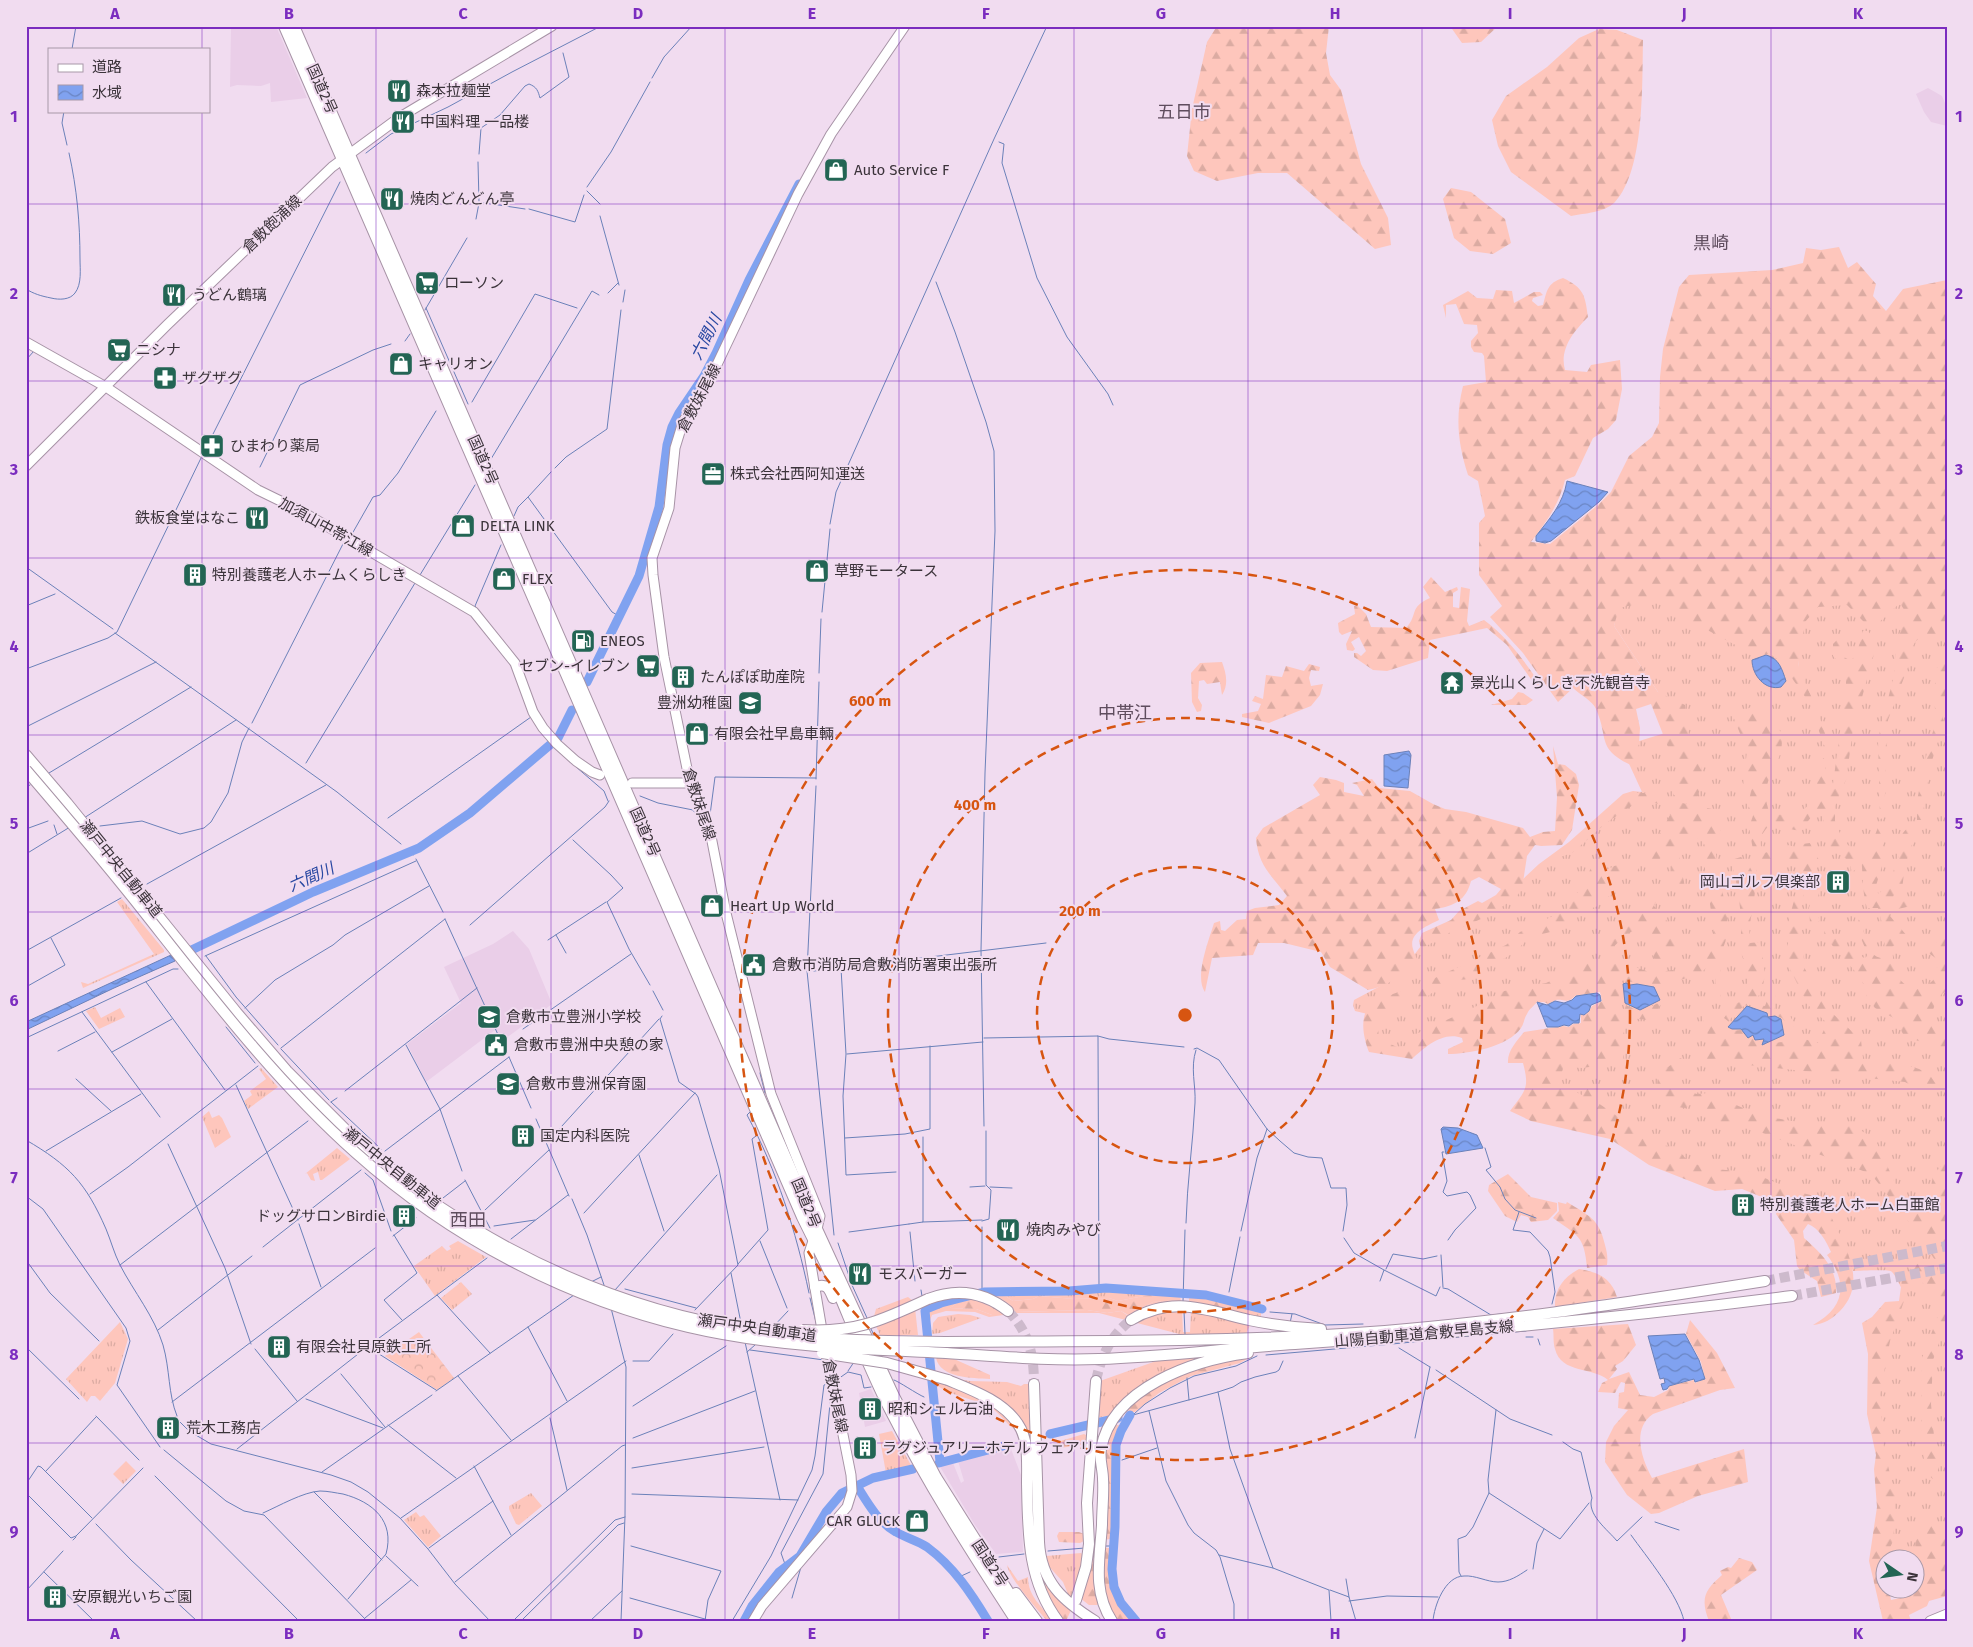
<svg xmlns="http://www.w3.org/2000/svg" width="1973" height="1647" font-family="'Fira Sans','Noto Sans JP',sans-serif">
<style>
.built{fill:#eacee8}
.grass{fill:url(#grass-tufts);fill-rule:evenodd}
.forest{fill:url(#forest-firs)}
.park{fill:url(#park-crowns)}
.water{fill:url(#water-waves);stroke:#6b81b9}
.lines{fill:none;stroke-linecap:round;stroke-linejoin:round}
.stream{stroke:#6b81b9;stroke-width:1}
.river{stroke:#80a2f0;stroke-width:9}
.highway-tunnel{stroke:#cdbacc;stroke-width:10;stroke-dasharray:10 5;stroke-linecap:butt}
.major-casing{stroke:#a793a6;stroke-width:11}
.highway-casing{stroke:#a793a6;stroke-width:12}
.major{stroke:#fff;stroke-width:9}
.highway{stroke:#fff;stroke-width:10}
.highway-bridge-casing{stroke:#a793a6;stroke-width:12;stroke-linecap:butt}
.highway-bridge{stroke:#fff;stroke-width:10}
.grid{fill:none;stroke:#7b2cbf;stroke-width:1;stroke-opacity:0.55}
.ring{fill:none;stroke:#d75511;stroke-width:2.5;stroke-dasharray:9 6}
.labels{text-anchor:middle;dominant-baseline:central;stroke-width:4;stroke-linejoin:round;paint-order:stroke}
.street-label{font-size:15px;fill:#3b333a;stroke:#f1dcf0}
.poi-label{font-size:15px;fill:#3b333a;stroke:#f1dcf0;text-anchor:start}
.water-label{font-size:16px;font-style:italic;fill:#2948a2;stroke:#f1dcf0}
.quarter-label{font-size:18px;fill:#5f4d5e;stroke:#f1dcf0}
.centre{fill:#d75511;stroke:#f1dcf0;stroke-width:2.5}
.ring-label{font-size:15px;text-anchor:middle;font-weight:bold;fill:#d75511;stroke:#f1dcf0;stroke-width:4;stroke-linejoin:round;paint-order:stroke}
.neatline{fill:none;stroke:#7b2cbf;stroke-width:2}
.grid-label{font-size:16px;text-anchor:middle;font-weight:bold;fill:#7b2cbf}
</style>
<defs>
<pattern id="grass-tufts" width="24" height="20" patternUnits="userSpaceOnUse" patternTransform="scale(1.25)"><rect width="24" height="20" fill="#fec6bc"/><path d="M3 7l-1-3M5 7V3M7 7l1-3M15 17l-1-3M17 17v-4M19 17l1-3" fill="none" stroke="#dbaba2"/></pattern>
<pattern id="forest-firs" width="22" height="20" patternUnits="userSpaceOnUse" patternTransform="scale(1.25)"><rect width="22" height="20" fill="#fec6bc"/><path d="M5 1l3.5 6h-7zM16 11l3.5 6h-7z" fill="#dbaba2"/></pattern>
<pattern id="park-crowns" width="20" height="18" patternUnits="userSpaceOnUse" patternTransform="scale(1.25)"><rect width="20" height="18" fill="#fec6bc"/><path d="M2 6a3 3 0 1 1 6 0M12 15a3 3 0 1 1 6 0" fill="none" stroke="#dbaba2"/></pattern>
<pattern id="water-waves" width="16" height="10" patternUnits="userSpaceOnUse" patternTransform="scale(1.25)"><rect width="16" height="10" fill="#80a2f0"/><path d="M0 5q4-4 8 0t8 0" fill="none" stroke="#6a85c3"/></pattern>
</defs>
<rect width="100%" height="100%" fill="#f1dcf0"/>
<path class="built" d="M249 26H276L307 98 271 102 270 83 261 86 237 85 230 87 231 28 249 29Z
M1928 88 1942 96 1947 108V126L1931 122 1924 112 1916 94Z
M513 931 529 949 552 1004 501 1042 495 1030 426 1082 407 1044 461 1003 444 967 493 944Z
M871 1389 886 1421 865 1427 859 1393Z
M1007 1448 1011 1449 1021 1475 1023 1552 996 1554 975 1525 939 1465 953 1463 961 1483 964 1481 958 1461Z"/>
<path class="grass" d="M1656 599 1798 667 1803 621 1817 606 1900 600 1908 613 1887 719 1916 637 1921 633 1939 632 1938 624 1947 617V1533L1916 1589V1560H1886L1885 1577 1882 1561 1883 1450 1879 1393 1889 1340 1909 1281 1902 1289C1899 1284 1896 1276 1892 1272 1890 1269 1860 1271 1853 1271L1824 1205 1694 1166 1655 1144 1557 1083 1564 1063 1620 1012 1616 982 1557 980 1412 1047 1396 1049 1378 1041 1376 1016 1355 1011 1353 1005 1354 1000 1386 983 1411 959 1424 942 1522 880 1539 864 1569 842 1623 794 1633 791 1642 792 1625 755 1636 742 1665 733 1691 752 1658 692 1614 626 1618 607Z
M122 899 164 950V952L83 988 81 982 88 984 154 954 117 902Z
M95 1007 101 1018 120 1008 125 1017 99 1029 86 1011Z
M261 1068 278 1087 248 1109 244 1101 252 1095 250 1091 266 1079 259 1069Z
M209 1111 212 1118 219 1115 222 1118 231 1137 215 1148 202 1117Z
M337 1148 350 1159 322 1180H320L318 1172 313 1174 315 1181 311 1180 307 1173 305 1174Z
M458 1241 486 1257 435 1296 414 1266 442 1246 447 1251 451 1249 449 1246Z
M461 1282 472 1294 452 1310 441 1298Z
M1106 1290 1180 1295 1181 1302C1165 1301 1139 1303 1129 1318L1136 1320 1143 1317V1315C1156 1311 1170 1306 1182 1310L1183 1332H1190L1191 1311 1193 1310 1251 1323 1246 1334 1183 1335 1099 1313H1018L989 1317 975 1312 946 1311 932 1315 928 1326V1312L932 1309C959 1301 984 1289 1007 1313L1013 1311 1006 1303 989 1294 1069 1293ZM1002 1294 1013 1301 1033 1299 1039 1296 1074 1299 1109 1298 1118 1301 1149 1295 1179 1296 1180 1298 1179 1300 1153 1302 1127 1315 1121 1311 1107 1313 1087 1310 1015 1312 1009 1304 999 1297ZM973 1299 992 1306V1315L976 1309 950 1308 957 1303Z
M908 1297 913 1301 873 1320 876 1309Z
M915 1308 918 1335H880L876 1326Z
M958 1314 970 1315 981 1318 940 1333 932 1334 933 1323 938 1317Z
M120 1322 128 1339 115 1383 100 1401 95 1396H91L87 1402 66 1379Z
M1215 1355 1198 1360 1112 1415 1096 1418 1100 1381 1159 1360Z
M958 1379 970 1381 1007 1382 1021 1386 1024 1384H1031V1432H1026Z
M935 1380 984 1400 1005 1414 1016 1430C1008 1426 1001 1415 993 1409 975 1398 951 1397 935 1384Z
M892 1431 912 1467 886 1473 879 1434Z
M126 1461 136 1471 123 1484 113 1474Z
M531 1493 542 1506 519 1525 516 1524 509 1509V1506Z
M416 1512 420 1517 424 1515 441 1536 428 1547 404 1520Z
M1081 1553 1084 1556 1073 1601 1070 1599 1063 1582 1045 1562 1046 1556Z
M1007 1565 1018 1581 1028 1577C1028 1597 1042 1606 1053 1621H1047C1037 1609 1009 1578 1007 1565Z"/>
<path class="forest" d="M1217 26H1329L1326 53 1330 75 1341 90 1361 164 1388 218 1391 245 1375 249 1287 173H1258L1217 181 1194 171 1187 156 1192 109 1207 42Z
M1450 26H1498L1481 42 1462 43Z
M1599 29 1617 30 1643 40C1642 83 1645 170 1615 202 1604 213 1585 213 1571 216L1511 172 1498 146 1492 120 1506 96 1547 67 1579 38Z
M1451 188 1471 192 1505 219 1511 243 1493 254 1470 251 1454 238 1443 199Z
M1839 247 1848 268 1857 262 1876 284 1873 296 1886 311 1903 289 1947 280V620L1939 625 1941 631 1947 632 1946 639H1935L1922 635 1915 642 1908 667 1888 720 1884 818 1880 819 1878 739 1894 675 1896 646 1906 613 1900 603 1876 625 1869 627 1847 605 1818 607 1805 622 1798 667 1816 707 1828 742 1824 746 1810 704 1780 661 1770 654 1756 656 1683 617 1656 600 1619 608 1614 626 1658 692 1685 705 1691 751 1702 765 1701 785 1697 799 1674 795 1672 782 1678 772 1651 704 1636 709 1640 728 1638 760 1631 765C1596 749 1609 738 1596 709 1593 701 1579 694 1573 688L1558 702 1523 653 1490 617 1502 606 1479 575V523L1485 516 1478 481 1468 475C1458 444 1455 418 1463 386L1486 382 1484 356 1482 353 1474 352 1471 347V341L1478 333 1477 325 1464 324 1456 304 1446 305V318L1443 305 1468 291 1477 298 1493 299 1496 290 1512 291 1514 303 1534 292H1540L1543 295 1533 298 1532 301 1538 306 1543 305C1547 291 1547 283 1563 278 1584 288 1585 295 1588 317 1574 331 1559 349 1565 370L1587 372 1591 365 1620 360 1622 389 1616 420 1608 429 1593 438 1575 476 1565 480C1559 505 1546 522 1531 542L1550 544 1598 505 1611 492 1629 456 1652 437 1659 423 1660 377 1663 349 1679 287 1689 275 1772 270 1803 263 1806 248 1821 250Z
M1431 577 1445 592 1457 587 1458 590 1453 593V607L1459 608 1461 587 1470 589 1467 621 1469 626 1484 620C1509 638 1526 664 1543 688L1535 685 1507 645 1487 628 1430 640 1428 658 1387 671 1373 670 1354 657V653H1357L1361 656 1366 651 1359 637 1351 642 1355 649 1353 651 1347 650 1346 644 1352 631 1342 635 1339 632 1338 623 1355 614 1354 606 1357 605 1366 614 1371 627 1406 628C1419 614 1408 608 1430 598L1423 587Z
M1863 631H1868L1877 643 1853 730 1846 780 1835 806V821L1843 841 1858 853 1861 865 1851 873C1853 859 1841 856 1831 849L1822 815 1817 810 1800 831 1770 825C1761 833 1758 841 1763 853L1778 850 1789 845 1800 850 1802 844 1810 843 1821 864 1812 872C1823 889 1820 892 1813 910L1820 920 1816 924 1810 923 1809 908 1814 890 1809 887 1804 891 1800 922 1805 969 1830 1011 1861 1040 1863 1059 1881 1062 1895 1061 1919 1069 1929 1074 1936 1084 1934 1091 1925 1093 1905 1082 1703 1060 1710 1041 1702 1017 1713 1016 1731 1031 1741 1030 1748 1039 1753 1035 1755 1041 1762 1040V1045L1782 1042 1787 1034 1818 1043 1827 1023 1808 1005 1788 965V938L1786 931 1797 889 1798 875 1795 864 1788 860 1773 864 1758 879 1749 827 1754 813 1748 806 1751 791 1743 786 1747 751 1733 716 1751 707 1778 725C1779 729 1782 735 1782 740 1782 771 1756 778 1770 814L1797 816C1808 807 1814 799 1818 785L1813 778 1815 765 1824 758 1827 784 1831 787 1833 784 1846 687V668L1833 656V644L1841 636 1844 639V657L1851 661 1857 652Z
M1947 648V692L1943 701V724L1929 771 1922 820H1917V801L1923 770 1930 740 1936 723 1934 696 1936 670Z
M1222 662C1226 673 1229 684 1222 695L1220 682 1207 684 1204 680 1199 681 1198 698 1202 705 1201 711 1197 712 1192 702 1191 673 1200 663Z
M1309 664 1320 667 1319 671 1311 670 1309 678 1311 686 1323 684 1320 695 1311 706 1269 723 1242 717V714L1258 711 1261 704 1252 701 1255 696 1263 699 1266 675 1282 677 1286 666 1304 671Z
M1518 692 1523 693 1533 700 1526 705H1491L1512 699Z
M1553 746 1558 764 1565 765 1576 774 1579 785 1572 830 1562 845 1541 846 1535 845 1527 856 1522 889 1516 897 1490 915 1449 933 1421 949 1419 941 1422 933 1451 920 1459 911 1478 901 1482 903 1496 895 1501 889 1479 877 1471 881C1466 900 1455 906 1435 909L1439 920C1427 926 1408 933 1413 949 1414 953 1416 957 1418 961 1402 975 1389 986 1368 990L1330 967 1321 952 1284 943H1258L1253 955 1212 958 1205 992C1194 977 1209 940 1214 923L1220 921 1221 930 1225 931 1237 920 1246 919 1247 911 1255 908 1279 905 1287 896C1271 875 1258 865 1256 838L1263 828 1320 795 1313 785 1320 777 1336 780 1344 783V792L1364 796 1357 785 1352 783 1372 779 1379 788 1410 791 1433 804 1445 809 1466 812 1523 828 1530 837 1543 832 1555 831 1557 797Z
M1633 793H1646L1657 798 1712 809 1719 821 1721 832 1714 843 1727 917 1728 934 1721 954V999H1716L1715 959 1703 971 1681 980 1678 970 1695 964 1709 952 1715 939 1705 869V846L1702 839 1684 838 1678 848 1686 895 1681 899C1672 886 1672 866 1670 851L1665 849 1658 863 1651 864 1639 858 1661 832 1670 815 1665 806 1652 802 1636 803 1606 823 1572 853 1560 857 1561 852C1575 844 1583 833 1594 822 1605 810 1618 801 1633 793Z
M1879 825 1884 826 1882 866 1875 889 1879 894C1887 885 1896 868 1899 855 1903 840 1896 834 1913 825L1918 832C1908 849 1903 873 1902 893L1894 895 1892 899 1896 901 1910 900 1911 906 1898 909 1890 916 1908 937 1892 947C1894 969 1894 981 1915 990 1934 983 1938 980 1937 959L1927 952 1942 937H1947V990C1936 997 1928 1014 1935 1027 1938 1031 1943 1036 1947 1040V1055L1936 1047 1904 1036 1901 1030 1903 1023 1875 1008 1867 998 1865 986 1854 970 1824 936 1825 926C1837 937 1849 954 1865 958L1868 955 1855 924 1856 916C1868 927 1862 958 1884 958 1886 940 1883 925 1878 908H1867C1861 889 1864 872 1860 852L1869 850Z
M1741 857C1744 860 1749 865 1751 869 1762 893 1746 918 1750 943L1760 942C1764 968 1770 980 1754 1003L1765 1006 1771 990 1773 989 1776 998 1774 1009 1790 1016 1795 1025 1791 1028 1782 1018 1747 1003 1728 1021 1724 1018C1730 1010 1734 1000 1745 1002L1748 998 1747 967 1741 953V917L1738 890 1731 860Z
M1635 861 1640 866 1637 871H1626L1616 877 1611 896 1600 897 1598 906 1572 915 1568 911V905L1581 888 1591 868 1599 864 1603 872 1614 866Z
M1657 887 1660 891 1654 906C1669 922 1676 930 1677 953L1667 959 1655 960C1648 948 1648 941 1651 927L1645 925 1627 934 1608 952H1603C1601 940 1606 938 1616 932L1615 926 1618 924 1622 925C1628 915 1639 918 1644 909 1647 904 1647 896 1650 890Z
M1561 912 1566 915 1567 920 1558 930 1527 938 1518 950 1510 955 1495 964 1482 966 1470 979 1458 980 1450 988H1438L1423 1000 1415 998 1377 1015 1379 1039 1397 1047 1411 1046 1414 1035 1479 1005 1504 991 1546 983 1557 978 1586 958 1635 967 1652 973 1673 970 1678 987 1672 989 1666 986C1665 999 1658 1011 1649 1020L1629 1018 1625 1013V1005L1640 1011 1659 1003 1661 1000C1659 997 1658 991 1656 988 1651 981 1634 982 1627 982L1624 980 1618 983 1621 1010 1627 1022 1621 1041 1624 1062 1582 1068 1564 1066 1558 1083 1582 1095 1586 1085 1594 1091 1598 1103 1656 1142 1679 1150 1684 1157 1695 1164 1714 1169 1750 1172 1799 1192 1818 1197 1826 1204C1838 1238 1872 1278 1840 1311 1832 1319 1824 1324 1813 1325 1844 1308 1849 1284 1827 1255L1831 1252C1826 1241 1819 1228 1808 1224L1803 1231 1804 1238C1821 1253 1838 1269 1836 1293L1821 1297 1817 1281 1800 1270 1797 1266 1794 1240 1776 1214V1205L1774 1202 1742 1189 1715 1191 1649 1165 1610 1139 1531 1121 1510 1111C1525 1091 1530 1089 1523 1063H1508C1507 1051 1517 1041 1524 1032L1563 1026 1569 1027 1573 1024 1581 1023V1015C1588 1015 1589 1011 1592 1006L1602 1001 1600 992 1575 996C1568 1004 1564 999 1556 1000 1553 1001 1551 1003 1548 1004L1544 1002H1537C1534 1006 1529 1009 1527 1014 1524 1018 1524 1024 1521 1028 1508 1047 1468 1054 1448 1054V1049L1463 1042 1462 1038C1443 1031 1425 1047 1412 1059L1369 1052C1364 1040 1359 1018 1369 1007 1374 1001 1386 998 1393 994 1402 991 1410 986 1419 986L1418 990H1420L1424 983 1506 945 1520 932Z
M1680 1058 1688 1062C1682 1070 1676 1077 1677 1088L1697 1094 1709 1093 1743 1108 1757 1110 1775 1118 1813 1125 1836 1122 1855 1127 1875 1139 1900 1194 1925 1217 1933 1176 1947 1158V1320L1933 1360 1931 1404 1934 1436 1939 1461 1937 1477 1933 1479 1928 1475 1924 1461 1921 1419 1922 1358 1941 1308 1931 1293 1893 1248 1907 1251 1937 1277 1938 1265 1919 1235 1871 1174 1744 1126 1734 1123 1724 1127 1710 1121 1699 1107 1691 1104 1686 1108 1677 1107 1660 1098C1652 1074 1662 1072 1680 1058Z
M1508 1174 1531 1197 1557 1203V1211L1548 1220 1531 1222 1528 1217 1521 1215 1517 1222 1505 1216 1488 1191 1489 1185Z
M1558 1202 1566 1204 1567 1202C1589 1216 1599 1218 1605 1245 1607 1252 1608 1258 1607 1265L1587 1268C1584 1235 1578 1236 1553 1218L1559 1211Z
M1579 1269C1597 1272 1611 1277 1617 1297L1555 1307C1554 1289 1564 1277 1579 1269Z
M1904 1272 1911 1281 1890 1341 1880 1394 1884 1449 1895 1495V1517L1893 1541 1884 1561 1886 1590H1889L1891 1600 1913 1595V1590H1916L1915 1525H1924L1932 1522 1947 1531V1596L1929 1601 1927 1606 1909 1615 1911 1621H1883L1869 1561 1877 1507 1874 1469 1876 1455 1867 1414 1868 1354 1862 1323 1872 1317 1885 1302 1899 1301 1903 1273Z
M1002 1294 1013 1301 1033 1299 1039 1296 1074 1299 1109 1298 1118 1301 1149 1295 1179 1296 1180 1298V1300L1153 1302 1128 1315 1121 1311 1107 1313 1087 1310 1014 1312 1009 1304 999 1297Z
M1189 1296 1230 1303 1261 1311V1319L1189 1302Z
M973 1299 992 1306V1315L976 1309 950 1308 957 1303Z
M1690 1320 1717 1353 1735 1388 1720 1390 1653 1414C1631 1429 1642 1459 1652 1478L1744 1449 1748 1482 1698 1496 1659 1513 1651 1514 1627 1495 1605 1462 1606 1442 1614 1426 1628 1410 1618 1408 1619 1393 1624 1392 1625 1383 1621 1382 1615 1393 1598 1392 1602 1383 1608 1380C1594 1367 1561 1374 1555 1349 1553 1343 1554 1336 1553 1329L1628 1324 1636 1345 1623 1361 1615 1366 1617 1369 1609 1379 1629 1372 1640 1395 1654 1397 1668 1390 1669 1386 1694 1380 1695 1383 1705 1379 1701 1362 1686 1334Z
M1251 1357 1240 1363 1191 1376 1159 1393 1135 1412 1126 1413C1150 1380 1213 1362 1251 1357Z
M936 1358 954 1359 990 1375V1379C972 1378 940 1378 936 1358Z
M1115 1425H1121L1114 1441 1113 1451 1112 1530 1110 1539 1103 1540 1106 1448Z
M1084 1434 1088 1436V1441L1081 1445 1060 1448 1057 1447V1442Z
M1059 1532H1079L1084 1534V1541L1080 1543 1059 1542 1057 1536Z
M1103 1548H1110C1109 1576 1112 1601 1133 1621H1117L1104 1593Z
M1739 1558 1752 1562 1757 1570 1721 1595 1732 1621H1709C1700 1598 1705 1590 1722 1575L1720 1571 1728 1567 1731 1568Z
M1091 1559 1095 1560V1589L1099 1602 1097 1605H1089L1080 1598Z
M1042 1575 1071 1610 1067 1619 1062 1620C1054 1608 1041 1590 1042 1575Z"/>
<path class="park" d="M419 1332 454 1378 437 1390 385 1356Z"/>
<path class="water" d="M1567 481 1608 492 1599 502 1551 541 1545 543 1536 541V536C1550 518 1563 504 1567 481Z
M1766 655C1779 658 1782 669 1786 681L1781 687C1765 691 1752 675 1752 660Z
M1409 751 1411 755 1408 788 1384 786V755Z
M171 955 175 961 114 988 26 1030V1022Z
M1626 983 1630 985 1637 984 1654 987 1660 1000 1640 1010 1625 1003 1623 984Z
M1597 993 1600 995 1601 1001 1591 1005 1589 1011 1584 1015 1580 1014 1579 1023H1573L1569 1026 1564 1025 1558 1027H1547L1537 1002 1547 1005 1555 1001 1564 1003 1572 1000 1576 996Z
M1747 1006 1767 1013 1768 1017 1775 1016 1781 1019 1784 1035 1762 1045 1764 1039 1755 1040 1753 1035 1748 1038 1741 1029H1732L1728 1027Z
M1443 1127 1458 1128 1477 1135 1483 1148 1446 1154 1441 1129Z
M1685 1334 1699 1360 1705 1379 1695 1382 1694 1379 1669 1386 1667 1389 1663 1390 1661 1384 1665 1383 1664 1378 1660 1379 1648 1336Z"/>
<g class="lines">
<path class="stream" d="M72 49 76 26
M652 78 664 57 692 26
M64 111 62 123 67 145
M999 142 1004 144 1002 163 1037 278 1067 337 1108 394 1113 405
M366 153 391 134 448 107 512 72 601 26
M479 154 481 128 500 115 525 86 529 84C537 87 538 91 540 98L569 77 563 53
M478 162 479 202 525 209
M587 187 611 152 650 82
M587 191 600 204
M529 209 575 222 584 195
M600 216 619 285
M476 219 479 203
M936 282 955 332 986 422 994 451 995 531 985 773 981 950 984 1126
M26 289C34 294 41 296 51 298 59 300 70 300 75 293 82 284 80 269 80 259 80 223 77 189 69 153
M608 293 618 283
M623 302 625 290
M426 308 468 404
M425 310 467 238
M405 341 410 334
M26 360 34 351
M472 402 535 294 577 308
M206 448 340 182
M491 459 592 291 599 295
M260 467 300 385 373 350 391 344
M555 468 566 457 607 429 621 310
M551 472 528 497 612 612 619 616
M514 516 518 507 528 497
M830 524 836 492 994 139 1047 26
M352 534 373 497 380 495 398 473 436 411
M26 567 113 629
M420 575 475 485
M26 606 55 594
M822 612 830 529
M486 620 475 606 501 545
M115 633 337 792 401 844
M520 665 530 691
M26 669 108 638 117 632 202 456
M819 673 821 619
M252 723 345 540
M26 727 156 662
M306 763 415 583
M575 766 604 791 608 801
M49 773 191 687
M816 779 819 682
M816 786 807 971 834 1235
M26 787 30 785
M640 796 658 803 693 810 702 823
M710 815 715 777 816 778
M84 818 236 720
M388 818 531 717
M54 825 57 834
M100 826 142 821 180 834 204 828 211 822 228 793 242 742 249 728
M26 829 48 821
M573 840 611 875 623 888 607 902 629 949 650 985
M708 842 720 906
M403 851 405 854
M411 851 413 855
M26 854 70 827
M416 859 443 912
M147 884 326 785
M445 919 506 1052
M470 925 605 807 609 801
M556 935 566 953
M548 940 606 902
M729 944 743 1001
M26 951 121 898
M205 956 416 861
M206 956 236 997 278 1045
M841 968 846 1054 843 1096 846 1175 896 1172
M814 971 1046 943
M146 982 225 1090
M26 987 65 965 51 938
M653 991 663 1010
M245 1008 275 980 333 945 345 935 429 886
M82 1012 160 1117
M662 1016 660 1019 679 1082 696 1094 698 1097 719 1169 738 1265 695 1310
M226 1027 255 1063
M523 1029 631 954
M1098 1036 1109 1039 1184 1047
M26 1038 173 969H178
M984 1038 1098 1036 1099 1289
M406 1045 440 1109 462 1171
M281 1048 445 919
M281 1049 329 1100
M1194 1049 1197 1048 1219 1060 1267 1129 1280 1141 1294 1153 1308 1157 1322 1158 1331 1188H1346L1347 1205 1343 1231
M58 1051 95 1032
M112 1052 172 1019
M847 1054 983 1042
M509 1057 531 1108
M760 1073 765 1093
M76 1079 111 1111
M236 1085 298 1220
M345 1091 477 988
M331 1102 381 1149
M331 1102 337 1098
M750 1112 747 1115C777 1171 796 1231 809 1293
M536 1119 569 1196
M552 1137 659 1019
M845 1138 905 1134 930 1129V1046
M26 1140C69 1165 86 1183 106 1229 111 1241 114 1253 120 1265 134 1292 154 1316 163 1345 170 1369 168 1394 177 1416
M168 1144 225 1268 251 1344
M1485 1148 1491 1167 1486 1170 1500 1187 1505 1199 1515 1210 1536 1218
M46 1151 141 1094
M385 1151 509 1057
M1444 1152H1442L1447 1181 1443 1192 1447 1196 1467 1192 1470 1195 1476 1208 1455 1230 1448 1240
M639 1155 664 1231
M365 1173 373 1180 391 1231
M465 1180 490 1228
M970 1187 985 1186
M990 1187 1012 1188
M90 1194 128 1167 258 1066
M26 1196 43 1209 126 1328 130 1341 117 1385 160 1447
M443 1198 465 1181
M572 1199 587 1235 605 1288
M485 1210 549 1150
M1519 1212 1513 1230 1530 1232 1548 1251 1550 1257 1555 1292 1552 1304
M584 1213 695 1093
M982 1221 989 1219 991 1190 986 1185V1131
M923 1222 982 1220
M1186 1223C1187 1183 1193 1143 1195 1103 1196 1085 1190 1068 1196 1050
M299 1224 321 1287
M909 1224 923 1222V1137
M494 1226 535 1220
M1241 1231 1257 1158 1267 1129
M849 1232 909 1224
M910 1232 915 1281
M394 1235 417 1273 384 1300 402 1320
M393 1236 416 1218
M1344 1238 1354 1253 1384 1270
M511 1239 568 1195
M760 1241 787 1308
M838 1243 852 1285 867 1318
M263 1247 361 1170
M1441 1255 1443 1287
M26 1260 50 1293 99 1341
M738 1264 768 1230 752 1139 756 1136
M120 1265 308 1121
M1386 1269 1393 1254 1423 1259 1437 1256
M731 1273 741 1323
M1380 1281 1384 1270 1436 1296 1440 1287
M591 1282 601 1277
M1443 1288 1448 1289 1491 1315 1512 1313
M625 1289 696 1308
M615 1290 717 1175
M921 1290 922 1296
M982 1291V1227
M1229 1292 1240 1237
M437 1295 490 1353
M810 1298 817 1326
M1228 1299V1298
M1183 1302 1185 1230
M611 1308 626 1367 625 1516 621 1621
M1184 1311 1185 1334
M1270 1312 1295 1314 1325 1325 1363 1324
M1290 1323 1292 1314
M528 1327 567 1401
M870 1327 874 1335
M772 1328 788 1311
M158 1330 252 1256
M1526 1337H1533
M1437 1339 1526 1331
M1538 1339 1540 1345
M745 1342 780 1500
M1392 1344 1433 1340
M26 1347 79 1399
M368 1347 436 1390
M1399 1348 1430 1367
M255 1349 297 1401
M750 1350 824 1360
M747 1352 755 1345
M1266 1355 1392 1344
M633 1361H649L673 1334
M1436 1370 1510 1419 1552 1435
M848 1371 854 1362
M341 1374 385 1427
M458 1376 511 1440
M1187 1378 1189 1400
M838 1379 848 1372 861 1375 864 1388 871 1387
M894 1380C898 1381 917 1394 924 1397
M436 1391 574 1295
M1218 1392 1230 1449 1273 1568
M931 1396H933
M306 1399 383 1428
M172 1402 375 1248
M633 1406 726 1346
M1149 1411 1166 1481 1188 1525 1194 1533 1216 1550 1220 1557 1234 1604V1621
M1134 1414 1145 1404 1170 1388 1194 1376 1236 1366 1257 1356
M1133 1415 1218 1392 1233 1387 1241 1382 1255 1377 1276 1372 1279 1370 1283 1361
M96 1416 139 1460
M550 1418 567 1490
M180 1422 189 1431 211 1444 331 1475 351 1482 368 1492 400 1518 428 1549 455 1584 490 1621
M388 1425 456 1478
M633 1438 755 1391
M1415 1438 1430 1367
M1563 1442 1573 1449 1581 1452 1592 1498C1586 1514 1608 1530 1617 1541L1642 1517
M237 1449 367 1347 487 1258
M164 1450 226 1501 244 1511 264 1515 367 1621
M1122 1460 1157 1448
M1115 1463 1118 1462
M474 1466 511 1535
M632 1468 764 1447
M46 1471 96 1417
M322 1472 432 1395
M155 1476 299 1621
M26 1484 38 1466 41 1467 92 1518
M314 1492 382 1560
M26 1493 71 1538 76 1536 143 1468
M1489 1493 1560 1539 1589 1503
M632 1494 798 1500
M263 1513C279 1506 303 1492 320 1491 328 1491 336 1493 343 1494 373 1502 395 1521 386 1554L348 1599
M401 1518 626 1361
M1655 1522 1679 1530
M96 1524 131 1560 197 1621
M1631 1535C1646 1556 1679 1596 1684 1621
M73 1540 76 1537
M631 1546 721 1571 708 1600 705 1621
M1106 1546H1113
M429 1548 493 1501
M1048 1551 1085 1548
M1219 1555 1273 1568 1329 1590 1331 1621
M386 1556 418 1586
M999 1557 1024 1554
M786 1567 781 1553 823 1474 831 1394
M1533 1569 1537 1543 1544 1529
M44 1572 94 1621
M1461 1576 1459 1572 1458 1539 1466 1536 1473 1527 1489 1493 1488 1480 1496 1410
M959 1577 970 1572
M1346 1579 1349 1597
M455 1582 622 1446 625 1445
M1330 1590 1349 1597 1356 1621
M26 1591 63 1551
M630 1598 712 1621
M792 1598 801 1567
M1349 1601 1387 1596 1438 1597
M365 1618 411 1580
M513 1621 615 1520 625 1517
M521 1621 618 1525 624 1523
M590 1621 622 1591
M732 1621 771 1556 812 1470 815 1456 824 1385 829 1383
M1433 1621C1434 1606 1445 1576 1464 1576 1475 1575 1487 1582 1498 1582 1509 1582 1518 1576 1527 1570"/>
<path class="river" d="M587 682 639 576 659 507 667 445 672 427 679 413 704 376 716 353 749 280 799 184
M181 955 313 892 419 848 470 813 558 738 572 710
M1130 1415 1121 1431 1116 1445 1115 1527 1112 1569 1114 1587 1121 1603 1136 1621
M1050 1434 1118 1418
M940 1462 925 1311 926 1309 941 1303 984 1292 1069 1291 1106 1288 1206 1295 1262 1309
M939 1463 1007 1445
M857 1486C867 1502 878 1522 896 1532 906 1538 918 1541 927 1547 954 1567 971 1593 988 1621
M744 1621 752 1606 779 1572 800 1556 826 1512 842 1493 873 1478 913 1469"/>
<path class="highway-tunnel" d="M1765 1281 1947 1246
M1792 1296 1947 1268
M1008 1311C1029 1332 1034 1355 1034 1384
M1096 1381C1101 1356 1111 1335 1131 1320"/>
<defs>
<path id="major" d="M26 342 106 387 258 490 301 511 474 612 515 663 533 712 543 728 557 744 576 761 592 772 600 775
M26 466 167 325 332 167 400 117 552 26
M632 783H690
M823 1336 809 1253 817 1229 820 1216 771 1094 726 913 710 831 690 783 664 657 653 575 652 558 669 508 675 448 683 422 712 375 798 194 831 134 905 26
M753 1621 762 1606 847 1507 852 1491 851 1475 826 1349
M1930 1621 1947 1614"/>
<path id="highway" d="M284 26 802 1217C813 1240 825 1262 835 1285 853 1327 869 1369 890 1410 927 1483 971 1552 1016 1621
M294 26 817 1229 894 1396 936 1477 1027 1621
M26 755 67 803 237 1013 287 1071 362 1146 437 1205
M815 1287C827 1283 829 1288 833 1298
M928 1299C957 1288 983 1291 1008 1311
M1131 1320C1172 1295 1206 1310 1249 1320 1273 1325 1297 1328 1321 1329
M945 1342C1077 1341 1210 1342 1342 1334 1484 1325 1625 1303 1765 1281
M946 1353C997 1356 1048 1361 1099 1359 1164 1357 1230 1348 1295 1344 1461 1333 1627 1317 1792 1296
M948 1380C972 1390 1003 1401 1018 1424 1029 1440 1027 1463 1027 1483 1028 1531 1027 1580 1058 1621
M1034 1384 1039 1542C1041 1582 1063 1601 1095 1621
M1016 1593 1037 1621
M1076 1600 1086 1567 1089 1544 1087 1503 1096 1381
M1112 1621C1092 1591 1100 1558 1102 1525 1102 1510 1104 1494 1103 1479 1103 1469 1099 1459 1101 1449 1112 1387 1195 1360 1248 1353"/>
</defs>
<use href="#major" class="major-casing"/>
<use href="#highway" class="highway-casing"/>
<use href="#major" class="major"/>
<use href="#highway" class="highway"/>
<defs>
<path id="highway-bridge" d="M26 770C62 812 98 854 133 898 203 986 271 1077 356 1153 450 1237 565 1298 688 1327 773 1347 860 1349 946 1353
M437 1205C533 1269 637 1313 752 1330 815 1340 880 1341 945 1342
M802 1330C855 1333 881 1321 928 1299
M822 1353 887 1363 948 1380"/>
</defs>
<use href="#highway-bridge" class="highway-bridge-casing"/>
<use href="#highway-bridge" class="highway-bridge"/>
</g>
<path class="grid" d="M202 26V49M376 26V1621M551 26V1621M725 26V1621M899 26V1621M1074 26V1621M1248 26V1621M1422 26V1621M1597 26V1621M1771 26V1621M202 111V1621M26 204H1947M26 381H1947M26 558H1947M26 735H1947M26 912H1947M26 1089H1947M26 1266H1947M26 1443H1947"/>
<g class="ring">
<circle cx="1185" cy="1015" r="148"/>
<circle cx="1185" cy="1015" r="297"/>
<circle cx="1185" cy="1015" r="445"/>
</g>
<defs>
<symbol id="restaurant-square" viewBox="-11 -11 22 22"><rect x="-9" y="-9" width="18" height="18" rx="4" fill="#236554" stroke="#f1dcf0"/><path d="M-5-6h1v4h1v-4h1v4h1v-4h1v5L-1.5 .5V6h-2V.5L-5-1ZM5-6V6H3V1.5H1.5Q1.5-4 5-6Z" fill="#fff"/></symbol>
<symbol id="shop-square" viewBox="-11 -11 22 22"><rect x="-9" y="-9" width="18" height="18" rx="4" fill="#236554" stroke="#f1dcf0"/><path d="M-5-2.5h2.3a2.7 3.5 0 0 1 5.4 0H5L5.5 6h-11ZM-1.5-2.5h3a1.5 2.3 0 0 0-3 0Z" fill="#fff"/></symbol>
<symbol id="supermarket-square" viewBox="-11 -11 22 22"><rect x="-9" y="-9" width="18" height="18" rx="4" fill="#236554" stroke="#f1dcf0"/><path d="M-6-5.5h2.5l.6 2H6L4.5 2H-2.5L-4.4-4H-6ZM-1.5 3.2a1.3 1.3 0 1 0 .1 0ZM3 3.2a1.3 1.3 0 1 0 .1 0Z" fill="#fff"/></symbol>
<symbol id="pharmacy-square" viewBox="-11 -11 22 22"><rect x="-9" y="-9" width="18" height="18" rx="4" fill="#236554" stroke="#f1dcf0"/><path d="M-2-6h4v4h4v4h-4v4h-4v-4h-4v-4h4Z" fill="#fff"/></symbol>
<symbol id="office-square" viewBox="-11 -11 22 22"><rect x="-9" y="-9" width="18" height="18" rx="4" fill="#236554" stroke="#f1dcf0"/><path d="M-6-3h4V-5.5h4V-3h4V5H-6ZM-1-4.5V-3h2v-1.5ZM-6 0V1H6V0Z" fill="#fff"/></symbol>
<symbol id="building-square" viewBox="-11 -11 22 22"><rect x="-9" y="-9" width="18" height="18" rx="4" fill="#236554" stroke="#f1dcf0"/><path d="M-4-6H4V6H1V3H-1V6H-4ZM-2.5-4.3h1.7v1.8h-1.7ZM.8-4.3h1.7v1.8H.8ZM-2.5-1h1.7V.8h-1.7ZM.8-1h1.7V.8H.8Z" fill="#fff"/></symbol>
<symbol id="fuel-square" viewBox="-11 -11 22 22"><rect x="-9" y="-9" width="18" height="18" rx="4" fill="#236554" stroke="#f1dcf0"/><path d="M-5.5-6h7V0h2V4h1.3V-2.5L3-4.5l.8-.8L6-3V5H2.5V1h-1V6h-7ZM-4.2-4.7v3.2H.2V-4.7Z" fill="#fff"/></symbol>
<symbol id="temple-square" viewBox="-11 -11 22 22"><rect x="-9" y="-9" width="18" height="18" rx="4" fill="#236554" stroke="#f1dcf0"/><path d="M0-6L5-2H3V0L6.5 2.5H4V6H1.5V3h-3V6H-4V2.5H-6.5L-3 0V-2H-5Z" fill="#fff"/></symbol>
<symbol id="school-square" viewBox="-11 -11 22 22"><rect x="-9" y="-9" width="18" height="18" rx="4" fill="#236554" stroke="#f1dcf0"/><path d="M0-5L7-2L0 1L-7-2ZM-4 1L0 2.5L4 1V4Q0 6-4 4Z" fill="#fff"/></symbol>
<symbol id="civic-square" viewBox="-11 -11 22 22"><rect x="-9" y="-9" width="18" height="18" rx="4" fill="#236554" stroke="#f1dcf0"/><path d="M-.6-6.5H3V-4.5H.6V-3L4-1V1h2V6H-6V1h2V-1L-.6-3ZM-1.2 2.5V6h2.4V2.5Z" fill="#fff"/></symbol>
</defs>
<g fill-rule="evenodd">
<use href="#restaurant-square" x="385" y="77" width="28" height="28"/>
<use href="#restaurant-square" x="389" y="108" width="28" height="28"/>
<use href="#shop-square" x="822" y="156" width="28" height="28"/>
<use href="#restaurant-square" x="378" y="185" width="28" height="28"/>
<use href="#supermarket-square" x="413" y="269" width="28" height="28"/>
<use href="#restaurant-square" x="160" y="281" width="28" height="28"/>
<use href="#supermarket-square" x="105" y="336" width="28" height="28"/>
<use href="#shop-square" x="387" y="350" width="28" height="28"/>
<use href="#pharmacy-square" x="151" y="364" width="28" height="28"/>
<use href="#pharmacy-square" x="198" y="432" width="28" height="28"/>
<use href="#office-square" x="699" y="460" width="28" height="28"/>
<use href="#restaurant-square" x="243" y="504" width="28" height="28"/>
<use href="#shop-square" x="449" y="512" width="28" height="28"/>
<use href="#shop-square" x="803" y="557" width="28" height="28"/>
<use href="#building-square" x="181" y="561" width="28" height="28"/>
<use href="#shop-square" x="490" y="565" width="28" height="28"/>
<use href="#fuel-square" x="569" y="627" width="28" height="28"/>
<use href="#supermarket-square" x="634" y="652" width="28" height="28"/>
<use href="#building-square" x="669" y="663" width="28" height="28"/>
<use href="#temple-square" x="1438" y="669" width="28" height="28"/>
<use href="#school-square" x="736" y="689" width="28" height="28"/>
<use href="#shop-square" x="683" y="720" width="28" height="28"/>
<use href="#building-square" x="1824" y="868" width="28" height="28"/>
<use href="#shop-square" x="698" y="892" width="28" height="28"/>
<use href="#civic-square" x="740" y="951" width="28" height="28"/>
<use href="#school-square" x="475" y="1003" width="28" height="28"/>
<use href="#civic-square" x="482" y="1031" width="28" height="28"/>
<use href="#school-square" x="494" y="1070" width="28" height="28"/>
<use href="#building-square" x="509" y="1122" width="28" height="28"/>
<use href="#building-square" x="1729" y="1191" width="28" height="28"/>
<use href="#building-square" x="390" y="1202" width="28" height="28"/>
<use href="#restaurant-square" x="994" y="1216" width="28" height="28"/>
<use href="#restaurant-square" x="846" y="1260" width="28" height="28"/>
<use href="#building-square" x="265" y="1333" width="28" height="28"/>
<use href="#building-square" x="856" y="1395" width="28" height="28"/>
<use href="#building-square" x="154" y="1414" width="28" height="28"/>
<use href="#building-square" x="851" y="1434" width="28" height="28"/>
<use href="#shop-square" x="903" y="1507" width="28" height="28"/>
<use href="#building-square" x="41" y="1583" width="28" height="28"/>
</g>
<g class="labels">
<g class="street-label">
<text transform="translate(322 89) rotate(66)">国道2号</text>
<text transform="translate(272 224) rotate(-44)">倉敷飽浦線</text>
<text transform="translate(699 398) rotate(-62)">倉敷妹尾線</text>
<text transform="translate(483 460) rotate(66)">国道2号</text>
<text transform="translate(326 527) rotate(29)">加須山中帯江線</text>
<text transform="translate(699 804) rotate(72)">倉敷妹尾線</text>
<text transform="translate(645 832) rotate(66)">国道2号</text>
<text transform="translate(121 869) rotate(51)">瀬戸中央自動車道</text>
<text transform="translate(392 1168) rotate(39)">瀬戸中央自動車道</text>
<text transform="translate(806 1203) rotate(67)">国道2号</text>
<text transform="translate(757 1328) rotate(8)">瀬戸中央自動車道</text>
<text transform="translate(1424 1334) rotate(-5)">山陽自動車道倉敷早島支線</text>
<text transform="translate(835 1396) rotate(79)">倉敷妹尾線</text>
<text transform="translate(990 1563) rotate(57)">国道2号</text>
</g>
<g class="poi-label">
<text x="416" y="91">森本拉麺堂</text>
<text x="420" y="122">中国料理 一品楼</text>
<text x="854" y="170">Auto Service F</text>
<text x="410" y="199">焼肉どんどん亭</text>
<text x="444" y="283">ローソン</text>
<text x="192" y="295">うどん鶴璃</text>
<text x="136" y="350">ニシナ</text>
<text x="418" y="364">キャリオン</text>
<text x="182" y="378">ザグザグ</text>
<text x="230" y="446">ひまわり薬局</text>
<text x="730" y="474">株式会社西阿知運送</text>
<text x="240" y="518" text-anchor="end">鉄板食堂はなこ</text>
<text x="480" y="526">DELTA LINK</text>
<text x="834" y="571">草野モータース</text>
<text x="212" y="575">特別養護老人ホームくらしき</text>
<text x="522" y="579">FLEX</text>
<text x="600" y="641">ENEOS</text>
<text x="630" y="666" text-anchor="end">セブン-イレブン</text>
<text x="700" y="677">たんぽぽ助産院</text>
<text x="1470" y="683">景光山くらしき不洗観音寺</text>
<text x="732" y="703" text-anchor="end">豊洲幼稚園</text>
<text x="714" y="734">有限会社早島車輛</text>
<text x="1820" y="882" text-anchor="end">岡山ゴルフ倶楽部</text>
<text x="730" y="906">Heart Up World</text>
<text x="772" y="965">倉敷市消防局倉敷消防署東出張所</text>
<text x="506" y="1017">倉敷市立豊洲小学校</text>
<text x="514" y="1045">倉敷市豊洲中央憩の家</text>
<text x="526" y="1084">倉敷市豊洲保育園</text>
<text x="540" y="1136">国定内科医院</text>
<text x="1760" y="1205">特別養護老人ホーム白亜館</text>
<text x="386" y="1216" text-anchor="end">ドッグサロンBirdie</text>
<text x="1026" y="1230">焼肉みやび</text>
<text x="878" y="1274">モスバーガー</text>
<text x="296" y="1347">有限会社貝原鉄工所</text>
<text x="888" y="1409">昭和シェル石油</text>
<text x="186" y="1428">荒木工務店</text>
<text x="882" y="1448">ラグジュアリーホテル フェアリー</text>
<text x="900" y="1521" text-anchor="end">CAR GLUCK</text>
<text x="72" y="1597">安原観光いちご園</text>
</g>
<g class="water-label">
<text transform="translate(706 337) rotate(-63)">六間川</text>
<text transform="translate(311 877) rotate(-24)">六間川</text>
</g>
<g class="quarter-label">
<text x="1184" y="112">五日市</text>
<text x="1711" y="243">黒崎</text>
<text x="1125" y="713">中帯江</text>
<text x="468" y="1220">西田</text>
</g>
</g>
<circle cx="1185" cy="1015" r="8" class="centre"/>
<g class="ring-label">
<text x="870" y="706">600 m</text>
<text x="975" y="810">400 m</text>
<text x="1080" y="916">200 m</text>
</g>
<rect width="1973" height="1647" fill="none" stroke="#f1dcf0" stroke-width="55"/>
<rect x="48" y="48" width="162" height="65" fill="#f1dcf0" stroke="#a898a7"/>
<rect x="58" y="64" width="25" height="8" fill="#ffffff" stroke="#a898a7"/>
<text x="92" y="72" font-size="15" fill="#3b333a">道路</text>
<rect x="58" y="85" width="25" height="15" fill="url(#water-waves)" stroke="#a898a7"/>
<text x="92" y="98" font-size="15" fill="#3b333a">水域</text>
<g transform="translate(1900 1574) rotate(103)"><circle r="24" fill="#f1dcf0" stroke="#a898a7"/>
<path d="M0-4L9 19L0 12L-9 19Z" fill="#236554"/>
<text y="-8" font-size="14" font-weight="bold" text-anchor="middle" fill="#3b333a">N</text>
</g>
<rect x="28" y="28" width="1918" height="1592" class="neatline"/>
<g class="grid-label">
<text x="115" y="19">A</text>
<text x="289" y="19">B</text>
<text x="463" y="19">C</text>
<text x="638" y="19">D</text>
<text x="812" y="19">E</text>
<text x="986" y="19">F</text>
<text x="1161" y="19">G</text>
<text x="1335" y="19">H</text>
<text x="1510" y="19">I</text>
<text x="1684" y="19">J</text>
<text x="1858" y="19">K</text>
<text x="14" y="122">1</text>
<text x="1959" y="122">1</text>
<text x="14" y="299">2</text>
<text x="1959" y="299">2</text>
<text x="14" y="475">3</text>
<text x="1959" y="475">3</text>
<text x="14" y="652">4</text>
<text x="1959" y="652">4</text>
<text x="14" y="829">5</text>
<text x="1959" y="829">5</text>
<text x="14" y="1006">6</text>
<text x="1959" y="1006">6</text>
<text x="14" y="1183">7</text>
<text x="1959" y="1183">7</text>
<text x="14" y="1360">8</text>
<text x="1959" y="1360">8</text>
<text x="14" y="1537">9</text>
<text x="1959" y="1537">9</text>
<text x="115" y="1639">A</text>
<text x="289" y="1639">B</text>
<text x="463" y="1639">C</text>
<text x="638" y="1639">D</text>
<text x="812" y="1639">E</text>
<text x="986" y="1639">F</text>
<text x="1161" y="1639">G</text>
<text x="1335" y="1639">H</text>
<text x="1510" y="1639">I</text>
<text x="1684" y="1639">J</text>
<text x="1858" y="1639">K</text>
</g>
</svg>
